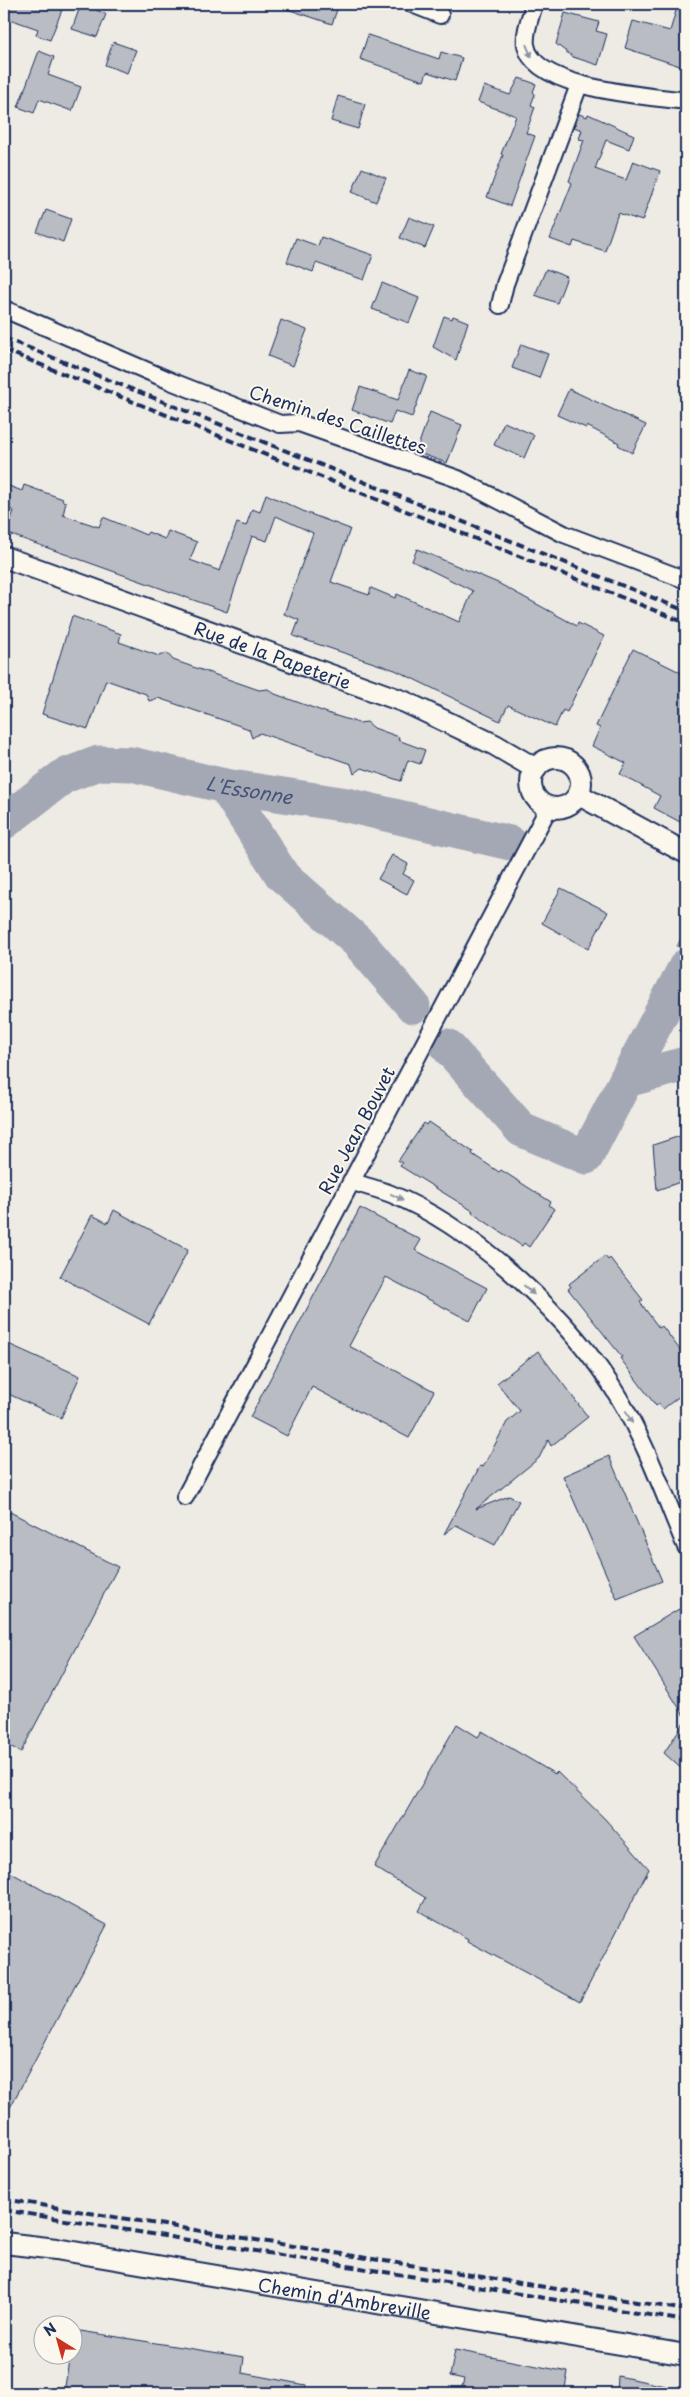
<svg xmlns="http://www.w3.org/2000/svg" width="690" height="2397" font-family="'Playpen Sans',sans-serif">
<style>
.water{fill:#a3a8b4;stroke:#6d7892}
.lines{fill:none;stroke-linecap:round;stroke-linejoin:round}
.river{stroke:#a3a8b4;stroke-width:35}
.building{fill:#b9bcc3;stroke:#1b2f5e}
.minor-casing{stroke:#1b2f5e;stroke-width:20}
.tertiary-casing{stroke:#1b2f5e;stroke-width:24}
.minor{stroke:#fbf7ec;stroke-width:16}
.tertiary{stroke:#fbf7ec;stroke-width:20}
.rail{stroke:#1b2f5e;stroke-width:4;stroke-dasharray:8 4;stroke-linecap:butt}
.oneway{fill:#8b93a5}
.labels{text-anchor:middle;dominant-baseline:central;stroke-width:4;stroke-linejoin:round;paint-order:stroke}
.street-label{font-size:18px;fill:#1b2f5e;stroke:#fbf7ec}
.water-label{font-size:19px;font-style:italic;fill:#445378;stroke:#fbf7ec}
</style>
<rect width="100%" height="100%" fill="#eeebe4"/>
<filter id="ink" filterUnits="userSpaceOnUse"><feTurbulence type="fractalNoise" baseFrequency=".02" numOctaves="2"/><feDisplacementMap in="SourceGraphic" scale="10" xChannelSelector="R" yChannelSelector="G"/><feConvolveMatrix kernelMatrix="1 2 1 2 8 2 1 2 1" color-interpolation-filters="sRGB"/></filter>
<g filter="url(#ink)">
<path class="water" d="M686 929V951L677 946Z"/>
<g class="lines">
<g class="river">
<path d="M225 786 282 875 359 943 413 1006"/>
<path id="s1" d="M4 822 64 776 99 763 131 764 225 786 347 805 510 843"/>
<path d="M447 1046 522 1130 586 1157 626 1080 686 1064"/>
<path d="M626 1080 686 966"/>
</g>
</g>
<path class="building" d="M4 4H46L62 10 50 40 36 35 38 29 4 17Z
M81 4H98L96 10 106 14 97 37 72 29Z
M282 4H339L332 24 281 7Z
M678 4H686V68L625 48 633 21 670 31Z
M565 13 599 22 596 31 607 34 598 65 573 57 556 44Z
M368 35 439 59 441 52 462 58 455 81 427 72 424 81 360 59Z
M113 42 136 50 127 73 105 65Z
M39 51 54 57 48 75 81 87 72 111 39 99 34 113 18 107Z
M519 78 536 84 533 92 535 94 531 105 535 107 526 133 535 136 510 206 487 197 503 155 501 154 516 116 478 102 484 86 510 95Z
M338 96 365 104 358 129 331 121Z
M579 114 587 117 588 114 634 135 629 149 606 140 595 169 626 180 633 161 660 171 642 221 618 213 605 251 574 241 572 247 550 239 572 183 569 181 584 140 579 139 582 130 574 127Z
M362 168 386 178 376 202 352 192Z
M46 210 71 219 63 242 37 232Z
M409 217 434 227 425 248 400 238Z
M321 237 373 255 364 280 316 263 313 272 287 262 296 238 318 246Z
M546 269 567 277 557 303 535 295Z
M382 283 419 298 409 323 372 309Z
M444 316 452 319 453 316 468 322 456 360 433 347Z
M281 320 307 330 293 366 268 356Z
M521 344 548 354 539 378 512 368Z
M409 370 427 376 412 417 395 411 390 424 352 410 360 387 398 400Z
M569 389 646 425 632 453 618 445 619 443 587 426 586 428 557 415Z
M430 412 462 425 447 463 416 452Z
M504 422 534 435 524 458 494 445Z
M4 484 22 491 24 485 63 499 62 501 66 502 63 515 99 527 103 517 146 535 148 532 165 539 168 531 197 542 190 560 220 571 237 523 246 526 252 509 260 512 266 494 305 512 350 529 331 582 369 595 371 588 395 598 397 594 459 622 473 591 412 561 417 549 498 583 577 626 578 623 604 636 567 712 563 710 555 727 508 705 500 721 395 670 293 636 299 620 284 614 313 533 276 516 267 541 252 536 227 612 6 533 14 511 4 507Z
M72 616 121 634 119 642 159 656 167 653 173 660 259 690 268 689 275 694 333 715 359 723 367 722 374 728 399 737 398 740 425 750 420 764 408 760 401 781 362 768 354 774 351 764 260 733 252 738 249 729 158 698 149 701 146 694 106 680 88 729 42 714Z
M633 649 686 675V808L680 822 654 808 660 796 620 774 626 763 592 746 600 728 596 726Z
M392 855 408 864 403 874 414 880 407 894 378 879Z
M561 888 608 912 588 949 542 923Z
M429 1122 473 1152 472 1154 499 1172 501 1170 551 1202 549 1205 554 1209 529 1247 524 1243 522 1246 472 1213 473 1211 400 1166 402 1163 398 1161 424 1123 427 1125Z
M686 1134V1180L657 1190 653 1145Z
M360 1208 421 1240 415 1250 487 1288 470 1321 386 1277 349 1346 434 1391 409 1438 312 1387 287 1436 250 1417Z
M114 1210 188 1250 149 1324 60 1277 92 1215 108 1223Z
M605 1256 608 1260 610 1258 643 1300 640 1302 659 1328 662 1326 686 1358V1391L663 1409 659 1404 656 1406 620 1358 622 1357 568 1289 571 1287 569 1284Z
M4 1342 80 1376 61 1418 4 1392Z
M538 1351 588 1417 551 1446 548 1440 539 1458 476 1509 509 1496 519 1501 495 1545 456 1525 444 1534 480 1466 483 1467 507 1422 520 1411 497 1383Z
M609 1456 662 1581 617 1599 563 1476Z
M10 1512 118 1567 21 1752 4 1743V1525Z
M679 1609 686 1622V1773L664 1753 686 1719 634 1636Z
M457 1724 478 1737 482 1731 555 1774 557 1772 605 1819 649 1869 580 2002 467 1941 468 1939 419 1911 426 1898 374 1867Z
M4 1869 107 1925 4 2119Z
M74 2330 244 2357 242 2373 306 2385V2393H64L70 2354H72Z
M455 2350 568 2372 564 2393H495L462 2387 464 2379 450 2376Z
M618 2376 666 2386 665 2393H617Z"/>
<g class="lines">
<defs>
<path id="minor" d="M412 4 440 15
M534 4C531 16 524 32 526 45 533 90 651 96 686 101
M500 305 505 284 579 85
M4 309 173 382 280 424 299 423 458 479 564 534 686 580
M351 1181C364 1186 378 1189 391 1194 475 1228 573 1320 619 1398 647 1445 665 1497 686 1547
M185 1497 549 807"/>
<g id="tertiary">
<path id="s2" d="M4 557 405 702 495 745 536 769"/>
<circle cx="556" cy="783" r="25"/>
<path d="M579 795 686 853"/>
<path id="s3" d="M4 2243 56 2249 686 2355"/>
</g>
</defs>
<use href="#minor" class="minor-casing"/>
<use href="#tertiary" class="tertiary-casing"/>
<use href="#minor" class="minor"/>
<use href="#tertiary" class="tertiary"/>
<path class="rail" d="M4 338 686 611
M4 350 686 623
M4 2199 686 2310
M4 2210 686 2321"/>
</g>
<defs><path id="oneway-solid" d="M-6-.8H1V-3.2L6.5 0L1 3.2V.8H-6Z" transform="scale(1.25)"/></defs>
<g class="oneway">
<use href="#oneway-solid" transform="translate(529 51) rotate(67)"/>
<use href="#oneway-solid" transform="translate(397 1197) rotate(26)"/>
<use href="#oneway-solid" transform="translate(529 1290) rotate(42)"/>
<use href="#oneway-solid" transform="translate(629 1417) rotate(62)"/>
</g>
</g>
<g class="labels">
<g class="street-label">
<text transform="translate(338 419) rotate(18)">Chemin des Caillettes</text>
<text stroke="none"><textPath href="#s2" startOffset="286">Rue de la Papeterie</textPath></text>
<text transform="translate(356 1130) rotate(-62)">Rue Jean Bouvet</text>
<text stroke="none"><textPath href="#s3" startOffset="345">Chemin d'Ambreville</textPath></text>
</g>
<g class="water-label">
<text stroke="none"><textPath href="#s1" startOffset="266">L'Essonne</textPath></text>
</g>
</g>
<rect width="690" height="2397" fill="none" stroke="#fbf7ec" stroke-width="20"/>
<rect x="10" y="10" width="670" height="2377" fill="none" stroke="#1b2f5e" stroke-width="2" filter="url(#ink)"/>
<g transform="translate(58 2340) rotate(323)"><circle r="24" fill="#fbf7ec" stroke="#a1a7b3"/>
<path d="M0-4L9 19L0 12L-9 19Z" fill="#c8321e"/>
<text y="-8" font-size="14" font-weight="bold" text-anchor="middle" fill="#1b2f5e">N</text>
</g>
</svg>
